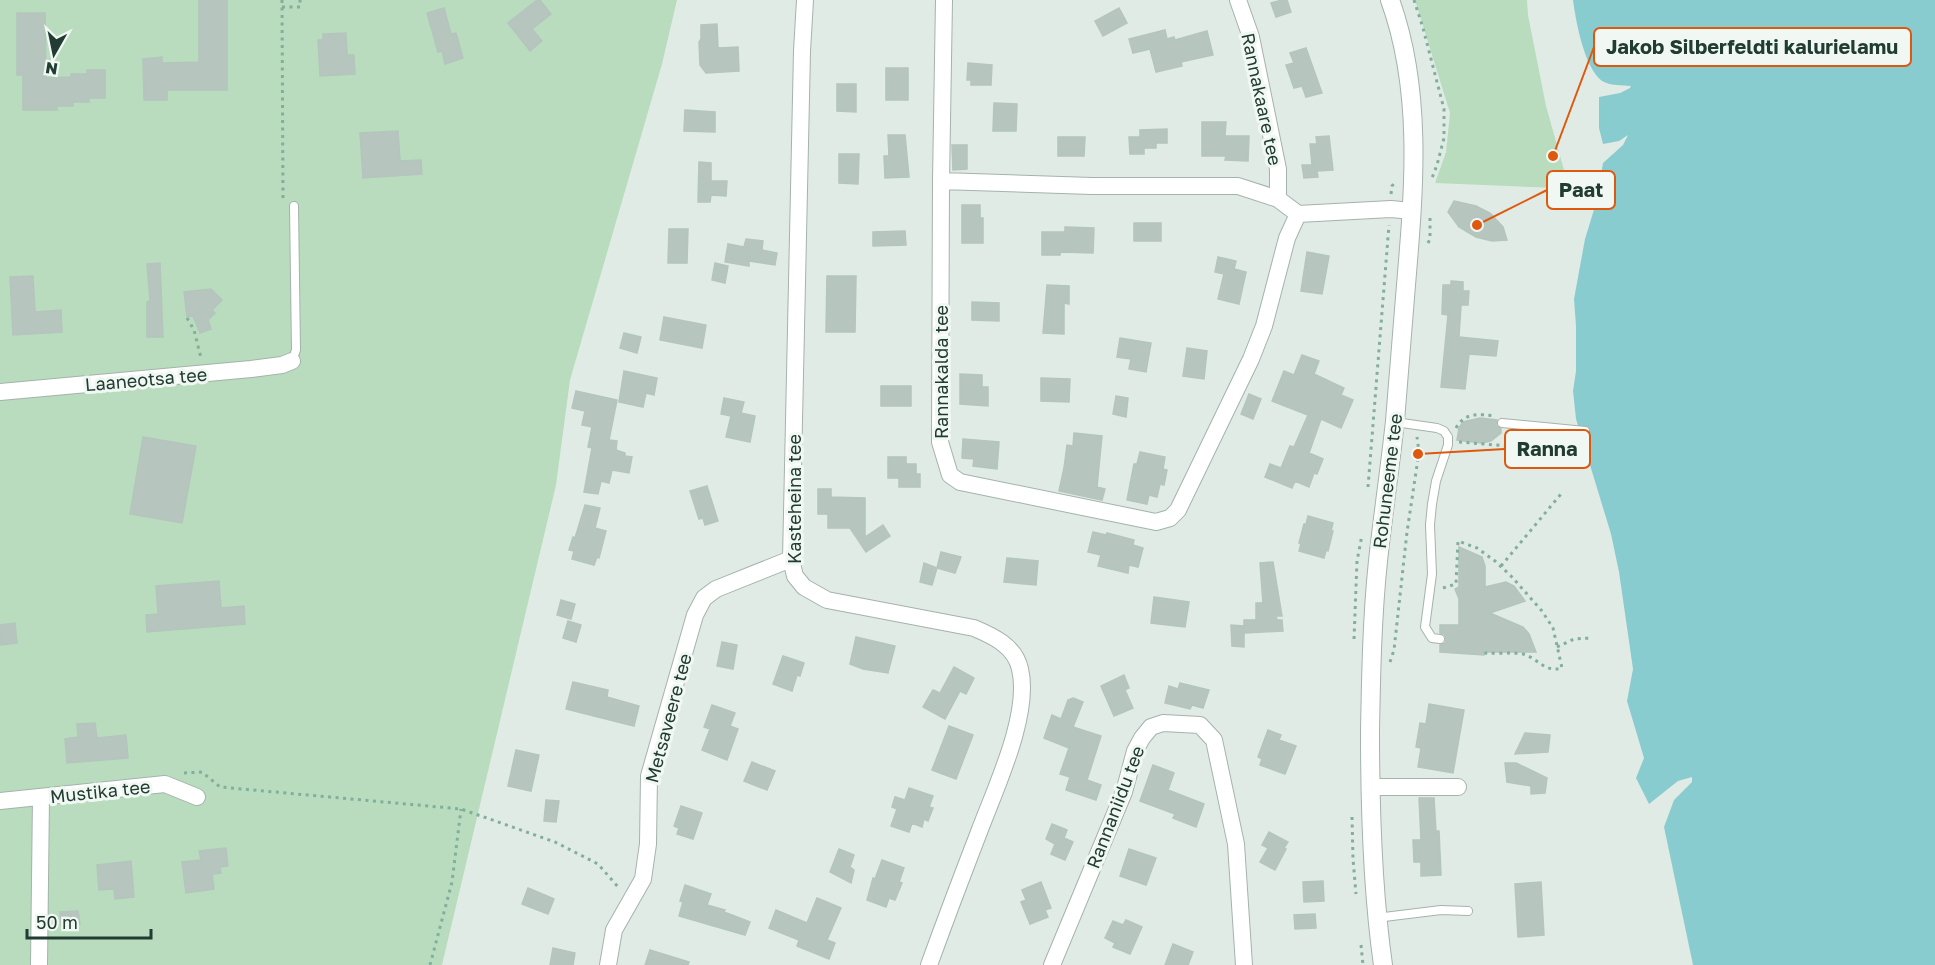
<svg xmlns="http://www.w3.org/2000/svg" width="1935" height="965" font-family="'Golos Text',sans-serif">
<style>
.green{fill:#b9dcbf}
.water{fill:#89ccd0}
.building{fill:#b6c6be;stroke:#b3c5bc;stroke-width:1.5}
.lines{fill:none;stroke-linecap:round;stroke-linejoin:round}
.service-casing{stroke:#a4b3ac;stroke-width:10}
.minor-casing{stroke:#a4b3ac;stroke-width:18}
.tertiary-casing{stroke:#a4b3ac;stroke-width:20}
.path{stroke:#81af9c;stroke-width:3;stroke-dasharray:3 4.5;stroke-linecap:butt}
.service{stroke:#fff;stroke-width:8}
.minor{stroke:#fff;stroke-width:16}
.tertiary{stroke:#fff;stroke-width:18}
.labels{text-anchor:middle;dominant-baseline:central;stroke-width:6;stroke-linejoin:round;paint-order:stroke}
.street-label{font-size:18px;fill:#213c32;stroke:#f1f8f4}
.leader{fill:none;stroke:#de580e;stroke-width:2}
.callout-dot{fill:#de580e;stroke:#f1f8f4;stroke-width:2}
.callout{fill:#f1f8f4;stroke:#de580e;stroke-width:2}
.callout-label{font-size:20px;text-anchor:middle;font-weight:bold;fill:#213c32}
</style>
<rect width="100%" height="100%" fill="#e1ebe5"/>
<path class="green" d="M0 0H677L662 64 570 380 556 485 442 965H0Z
M1415 0H1527L1528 15 1546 106 1566 177 1556 188 1435 183 1446 152 1450 113Z"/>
<path class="water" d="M1573 0H1935V965H1693L1664 827 1674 800 1692 782V777L1678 781 1649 804 1636 778 1644 758 1627 701 1633 669 1619 572 1611 534 1576 419 1573 391 1576 371V326L1574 299 1585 239 1596 203 1603 163 1623 145 1628 135 1619 141 1603 144 1599 128V97L1620 93 1630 88 1631 86C1622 85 1610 86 1602 81 1584 67 1576 22 1573 0Z"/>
<path class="building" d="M199 0H227V90H167V100H144L143 59 162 57V63L199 62Z
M537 0H540L551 14 532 29 542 41 530 51 508 23Z
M1282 0H1287L1291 12 1276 17 1271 3Z
M444 8 451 34 456 33 463 58 445 64 442 51 438 52 427 13Z
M1119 8 1127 23 1103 36 1095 21Z
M17 13H45L46 78 71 77V74H87V70H105V98H89V102H73V106H57V110H23V75H17Z
M717 24 718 48 738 47 739 71 706 73 700 65 699 42 701 39V25Z
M1165 30 1167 39 1174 37 1175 40 1207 31 1213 55 1181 62 1182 66 1156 72 1150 49 1133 53 1129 39Z
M346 33 347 55H354L355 74 320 76 318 40H323V34Z
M1306 48 1322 93 1306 97 1302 86 1294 88 1286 65 1294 63 1290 53Z
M968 63 992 65 991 85H971V80H967Z
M886 68H908V100H886Z
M837 84H856V112L837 111Z
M994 103 1017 104 1016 131H993Z
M685 110 715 112V132L684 131Z
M1202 122H1226L1225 136H1249L1248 161 1225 160 1226 156H1202Z
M1167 129V143H1156V148H1144V154H1130L1129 137H1140V130Z
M398 131 400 161 421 160 422 174 363 178 360 133Z
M888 135H905L909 177 885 178 884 156H889Z
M1329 136 1333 170 1317 171 1318 177 1304 178 1302 165H1312L1310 144H1317L1316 137Z
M1058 137H1085L1084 156H1058Z
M952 145H967V169L953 170Z
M839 154H859L858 184 839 183Z
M699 162 711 163V181H727L726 196 711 195 710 202H698Z
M1454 201 1476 206 1490 213 1503 227 1507 240 1492 241 1476 237 1459 227 1448 212Z
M962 205H980V218H983V243H962Z
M1134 223H1161V241H1134Z
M1065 227 1094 228 1093 253 1060 252V255H1042V232H1065Z
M669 229H688L687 263H668Z
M905 231 906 245 873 246V232Z
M746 239 763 241 762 250 777 253 775 265 749 261V266L725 262 728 244 744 247Z
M1307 252 1329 256 1322 294 1301 291Z
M1218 257 1236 261 1234 269 1246 272 1239 304 1218 299 1224 274 1215 272Z
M160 263 163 337H147V302L150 301 147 264Z
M715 263 728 266 725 283 712 280Z
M33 276 35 312 61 310 62 332 13 335 10 277Z
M827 276H856L855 332H826Z
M1451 281 1463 282V291H1469L1468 305H1461L1459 337 1498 341 1496 356 1469 354 1465 389 1441 387 1448 315 1442 314 1443 285H1451Z
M1047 285 1069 286V304L1064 303V334L1043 333Z
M211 289 222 300 212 310 215 313 208 320 211 329 200 333 193 316 187 317 184 292Z
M972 302 999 303V321L972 320Z
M664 317 706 325 702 348 660 340Z
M624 333 641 337 637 353 620 348Z
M1120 338 1151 343 1146 372 1129 369 1131 359 1117 357Z
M1187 348 1207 351 1204 379 1183 376Z
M1302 355 1319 361 1314 374 1344 388 1341 395 1353 400 1341 428 1321 419 1309 453 1323 459 1317 474 1314 473 1309 487 1295 481 1292 488 1265 477 1270 464 1281 468 1290 446 1294 447 1308 415 1272 401 1284 371 1294 375Z
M624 371 657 378 654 395 646 393 643 407 619 402Z
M960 374 982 375V387H988V406L960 404Z
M1041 378 1070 379 1069 402 1041 401Z
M881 386H911V406H881Z
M576 391 617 400 609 440 617 441 616 450 625 453V456L632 457 629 473 612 470 609 483 601 481 598 494 584 492 592 448 588 447 592 427 582 425 585 411 572 408Z
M1249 394 1261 399 1253 419 1241 414Z
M1116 396 1128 398 1126 417 1113 414Z
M724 398 744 402 741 413 755 416 750 442 726 437 731 416 721 414Z
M1480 418 1497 420 1496 425 1501 429V433L1491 441 1482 443 1457 440 1459 428 1463 422Z
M1074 433 1102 436 1097 487 1105 489 1102 500 1059 491 1064 468 1067 445 1073 446Z
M143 437 196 446 182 523 130 514Z
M963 439 999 442 997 469 973 466 974 459 962 458Z
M1140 452 1165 457 1163 469 1167 470 1164 485 1160 484 1157 497 1149 495 1147 504 1127 500 1134 464H1137Z
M888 457H906V464H916V474H920V487H899V478H888Z
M707 486 718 521 705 525 703 518 699 519 690 491Z
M818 489H831V497L865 498V537L883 525 890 536 866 552 850 528H828V514H818Z
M585 505 600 508 595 528 606 531 599 558 597 557 594 565 572 559 574 551 569 550 573 537 575 538Z
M1308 516 1333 523 1331 531H1333L1328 551 1326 550 1324 558 1299 551 1301 544 1299 543 1304 524H1306Z
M1093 532 1106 535 1107 533 1134 540 1133 545 1143 548 1138 567 1129 565 1128 573 1098 566 1101 555 1088 552Z
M1459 547 1482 557 1485 566V587L1506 582 1514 586 1525 601 1490 613 1523 627 1529 634 1536 652H1484V655L1440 652V645L1445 643 1446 639 1444 634 1440 633V625H1459V599L1455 589 1459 587Z
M941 552 961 557 955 573 937 568Z
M1007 558 1038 561 1036 585 1004 582Z
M1273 562 1282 616H1276L1277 620H1282L1283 631 1244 633V647L1232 646 1231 625 1244 626V620H1256V603H1263L1260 563Z
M924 563 937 568 932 585 920 582Z
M219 581 221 608 244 606 245 624 147 632 146 615 158 614 156 586Z
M1154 597 1189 602 1185 627 1151 623Z
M561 600 575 604 571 619 557 615Z
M568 621 581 625 576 642 563 638Z
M15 623 17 643 0 645V625Z
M856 637 895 646 888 673 863 669 850 664Z
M722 642 737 645 733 669 717 666Z
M783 656 804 663 800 676 797 675 792 691 773 684Z
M954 667 974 678 966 694 960 691 945 719 923 707 933 690 940 693Z
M1124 675 1129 688 1125 690 1133 708 1114 716 1101 686Z
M573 682 608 690 607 697 639 706 634 726 566 709Z
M1180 683 1209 690 1203 708 1192 705 1190 709 1165 703 1169 686 1178 689Z
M1073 698 1083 702 1073 727 1101 736 1087 780 1101 785 1096 800 1066 790 1070 777 1060 774 1069 748 1044 738 1052 715 1061 719 1068 700Z
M1429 704 1464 710 1453 773 1418 767 1421 748 1416 747 1420 723 1426 724Z
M712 705 735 713 730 726 738 729 727 760 702 750 710 729 704 727Z
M95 723 97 738 126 735 128 758 67 763 65 739 78 737 77 724Z
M949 726 973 735 956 779 932 770Z
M1268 730 1281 735 1279 740 1296 746 1285 774 1260 765 1262 759 1258 757Z
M1525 733 1550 735 1548 752 1515 754Z
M516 750 539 755 531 791 508 786Z
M752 762 775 771 767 790 744 781Z
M1505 763H1516L1547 778 1545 793 1531 794V786L1507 782Z
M1153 765 1174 773 1168 790 1204 804 1196 827 1173 818 1175 814 1140 801Z
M909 788 933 796 929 807 933 808 928 821 924 819 922 827 912 823 909 832 891 826 897 809 892 807 895 797 905 800Z
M1419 798H1434L1436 831H1439L1441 875 1421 876V862H1414L1413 840H1421Z
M546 800 559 801 556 822 544 821Z
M681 806 702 813 693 839 677 834 679 828 674 826Z
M1052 824 1067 830 1064 838 1073 842 1065 860 1051 854 1055 844 1046 839Z
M1269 832 1288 842 1284 848 1286 849 1275 870 1260 862 1268 848 1262 845Z
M226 848 228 866 220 867 221 873 212 874 214 889 186 893 182 862 201 860 199 851Z
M839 849 854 855 850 867 854 870 851 883 830 872Z
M1129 849 1156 858 1146 885 1120 876Z
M882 860 904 868 899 882 902 883 895 900 889 898 886 907 867 900 873 878 875 879Z
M131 861 134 897 115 899 114 889 99 890 97 865Z
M1323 881 1324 901 1304 902 1303 882Z
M1041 882 1051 908 1045 910 1048 917 1030 924 1021 902 1026 900 1022 890Z
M1541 882 1544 935 1518 937 1515 884Z
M685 885 711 894 707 905 725 910 724 912 750 922 745 935 679 916 683 902 680 901Z
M528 888 554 899 548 914 522 904Z
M817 898 841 908 827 940 835 943 829 959 797 946 799 940 769 928 776 910 807 923Z
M78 911 80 924 61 926 60 912Z
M1315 914 1316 928 1295 929 1294 915Z
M1126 920 1142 927 1130 954 1113 947 1115 943 1105 938 1113 921 1123 925Z
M1173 944 1193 952 1188 965H1165Z
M553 948 575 953 573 965H550Z
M650 950 689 962 688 965H645Z"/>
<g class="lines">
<defs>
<path id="service" d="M292 361 296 350 294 206
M1395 422 1437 428 1444 431 1448 437V445L1436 481 1432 504 1430 525 1432 574 1425 627 1432 638 1440 639
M1502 423 1585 431
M1376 918 1441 910 1468 911"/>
<path id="minor" d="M805 0 802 51 791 559 795 576 804 587 827 600 974 628C993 636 1015 646 1020 669 1031 714 995 789 979 832 962 876 945 921 929 965
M1238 0 1251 37 1278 169V199
M941 181 944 0
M1298 214 1287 238 1264 326 1251 359 1178 510 1170 518 1156 522 960 482 950 475 940 442 941 181 1092 186H1238L1278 199 1298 214 1391 209 1412 211
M0 392 251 369 282 365 292 361
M1370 787H1458
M0 801 165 784 197 797
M39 965 41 797
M608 965 614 930 643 879 648 844 649 776 695 615 704 598 716 589 791 559
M1052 965 1124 792 1135 751 1142 738 1151 727 1163 723 1200 725 1214 740 1236 844 1244 965"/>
<path id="tertiary" d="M1383 965C1372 888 1370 809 1370 732 1371 675 1372 618 1378 561 1383 514 1390 468 1395 421 1399 376 1402 330 1406 285 1414 190 1423 91 1390 0"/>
</defs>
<use href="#service" class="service-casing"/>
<use href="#minor" class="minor-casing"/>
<use href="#tertiary" class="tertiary-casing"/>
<path class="path" d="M282 0 283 202
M1414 0 1423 28 1444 109V138L1437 165 1432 178
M282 7H300V0
M1391 194 1392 186 1396 181
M1428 243 1430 239V217
M187 318 194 330 201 358
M1456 428C1465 412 1479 414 1495 416
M1459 442 1508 446 1509 436
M1368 487 1389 225
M1501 566 1561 494
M1443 588 1456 584 1458 541 1477 548 1495 561 1511 576 1542 611 1553 628 1562 668C1544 673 1538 658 1523 654 1511 652 1496 654 1484 653
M1354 639 1357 561 1362 535
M1557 647 1574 639 1591 638
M1390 662 1394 650 1407 532 1419 452 1417 437
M184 773 202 772 220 787 461 809 555 842 598 864 619 888
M1352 817 1353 859 1356 894
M1361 945 1363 965
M430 965 452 882 461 809"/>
<use href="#service" class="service"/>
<use href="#minor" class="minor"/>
<use href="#tertiary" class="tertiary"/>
</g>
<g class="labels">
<g class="street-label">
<text transform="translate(1262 99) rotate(78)">Rannakaare tee</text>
<text transform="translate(941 372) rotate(-90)">Rannakalda tee</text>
<text transform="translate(146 379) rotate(-5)">Laaneotsa tee</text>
<text transform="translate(1387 481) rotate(-83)">Rohuneeme tee</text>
<text transform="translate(794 499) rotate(-90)">Kasteheina tee</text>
<text transform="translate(668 718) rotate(-75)">Metsaveere tee</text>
<text transform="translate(100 791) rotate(-6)">Mustika tee</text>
<text transform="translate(1115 807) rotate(-69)">Rannaniidu tee</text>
</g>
</g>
<path class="leader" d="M1553 156L1594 47M1477 225L1547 190M1418 454L1505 449"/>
<g class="callout-dot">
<circle cx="1553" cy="156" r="6"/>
<circle cx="1477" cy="225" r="6"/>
<circle cx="1418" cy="454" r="6"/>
</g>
<g class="callout">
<rect x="1594" y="28" width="317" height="38" rx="6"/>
<rect x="1547" y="171" width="68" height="38" rx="6"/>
<rect x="1505" y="430" width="85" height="38" rx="6"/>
</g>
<g class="callout-label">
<text x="1752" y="54">Jakob Silberfeldti kalurielamu</text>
<text x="1581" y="197">Paat</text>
<text x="1547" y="456">Ranna</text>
</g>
<g transform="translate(54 54) rotate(189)" stroke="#f1f8f4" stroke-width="4.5" paint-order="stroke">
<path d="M0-4.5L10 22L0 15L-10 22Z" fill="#213c32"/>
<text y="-9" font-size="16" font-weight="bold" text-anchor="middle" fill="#213c32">N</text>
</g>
<path d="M27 929v9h124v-9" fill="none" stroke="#213c32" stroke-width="3"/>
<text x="36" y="929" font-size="18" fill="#213c32" stroke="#f1f8f4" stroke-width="4.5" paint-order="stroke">50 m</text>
</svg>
